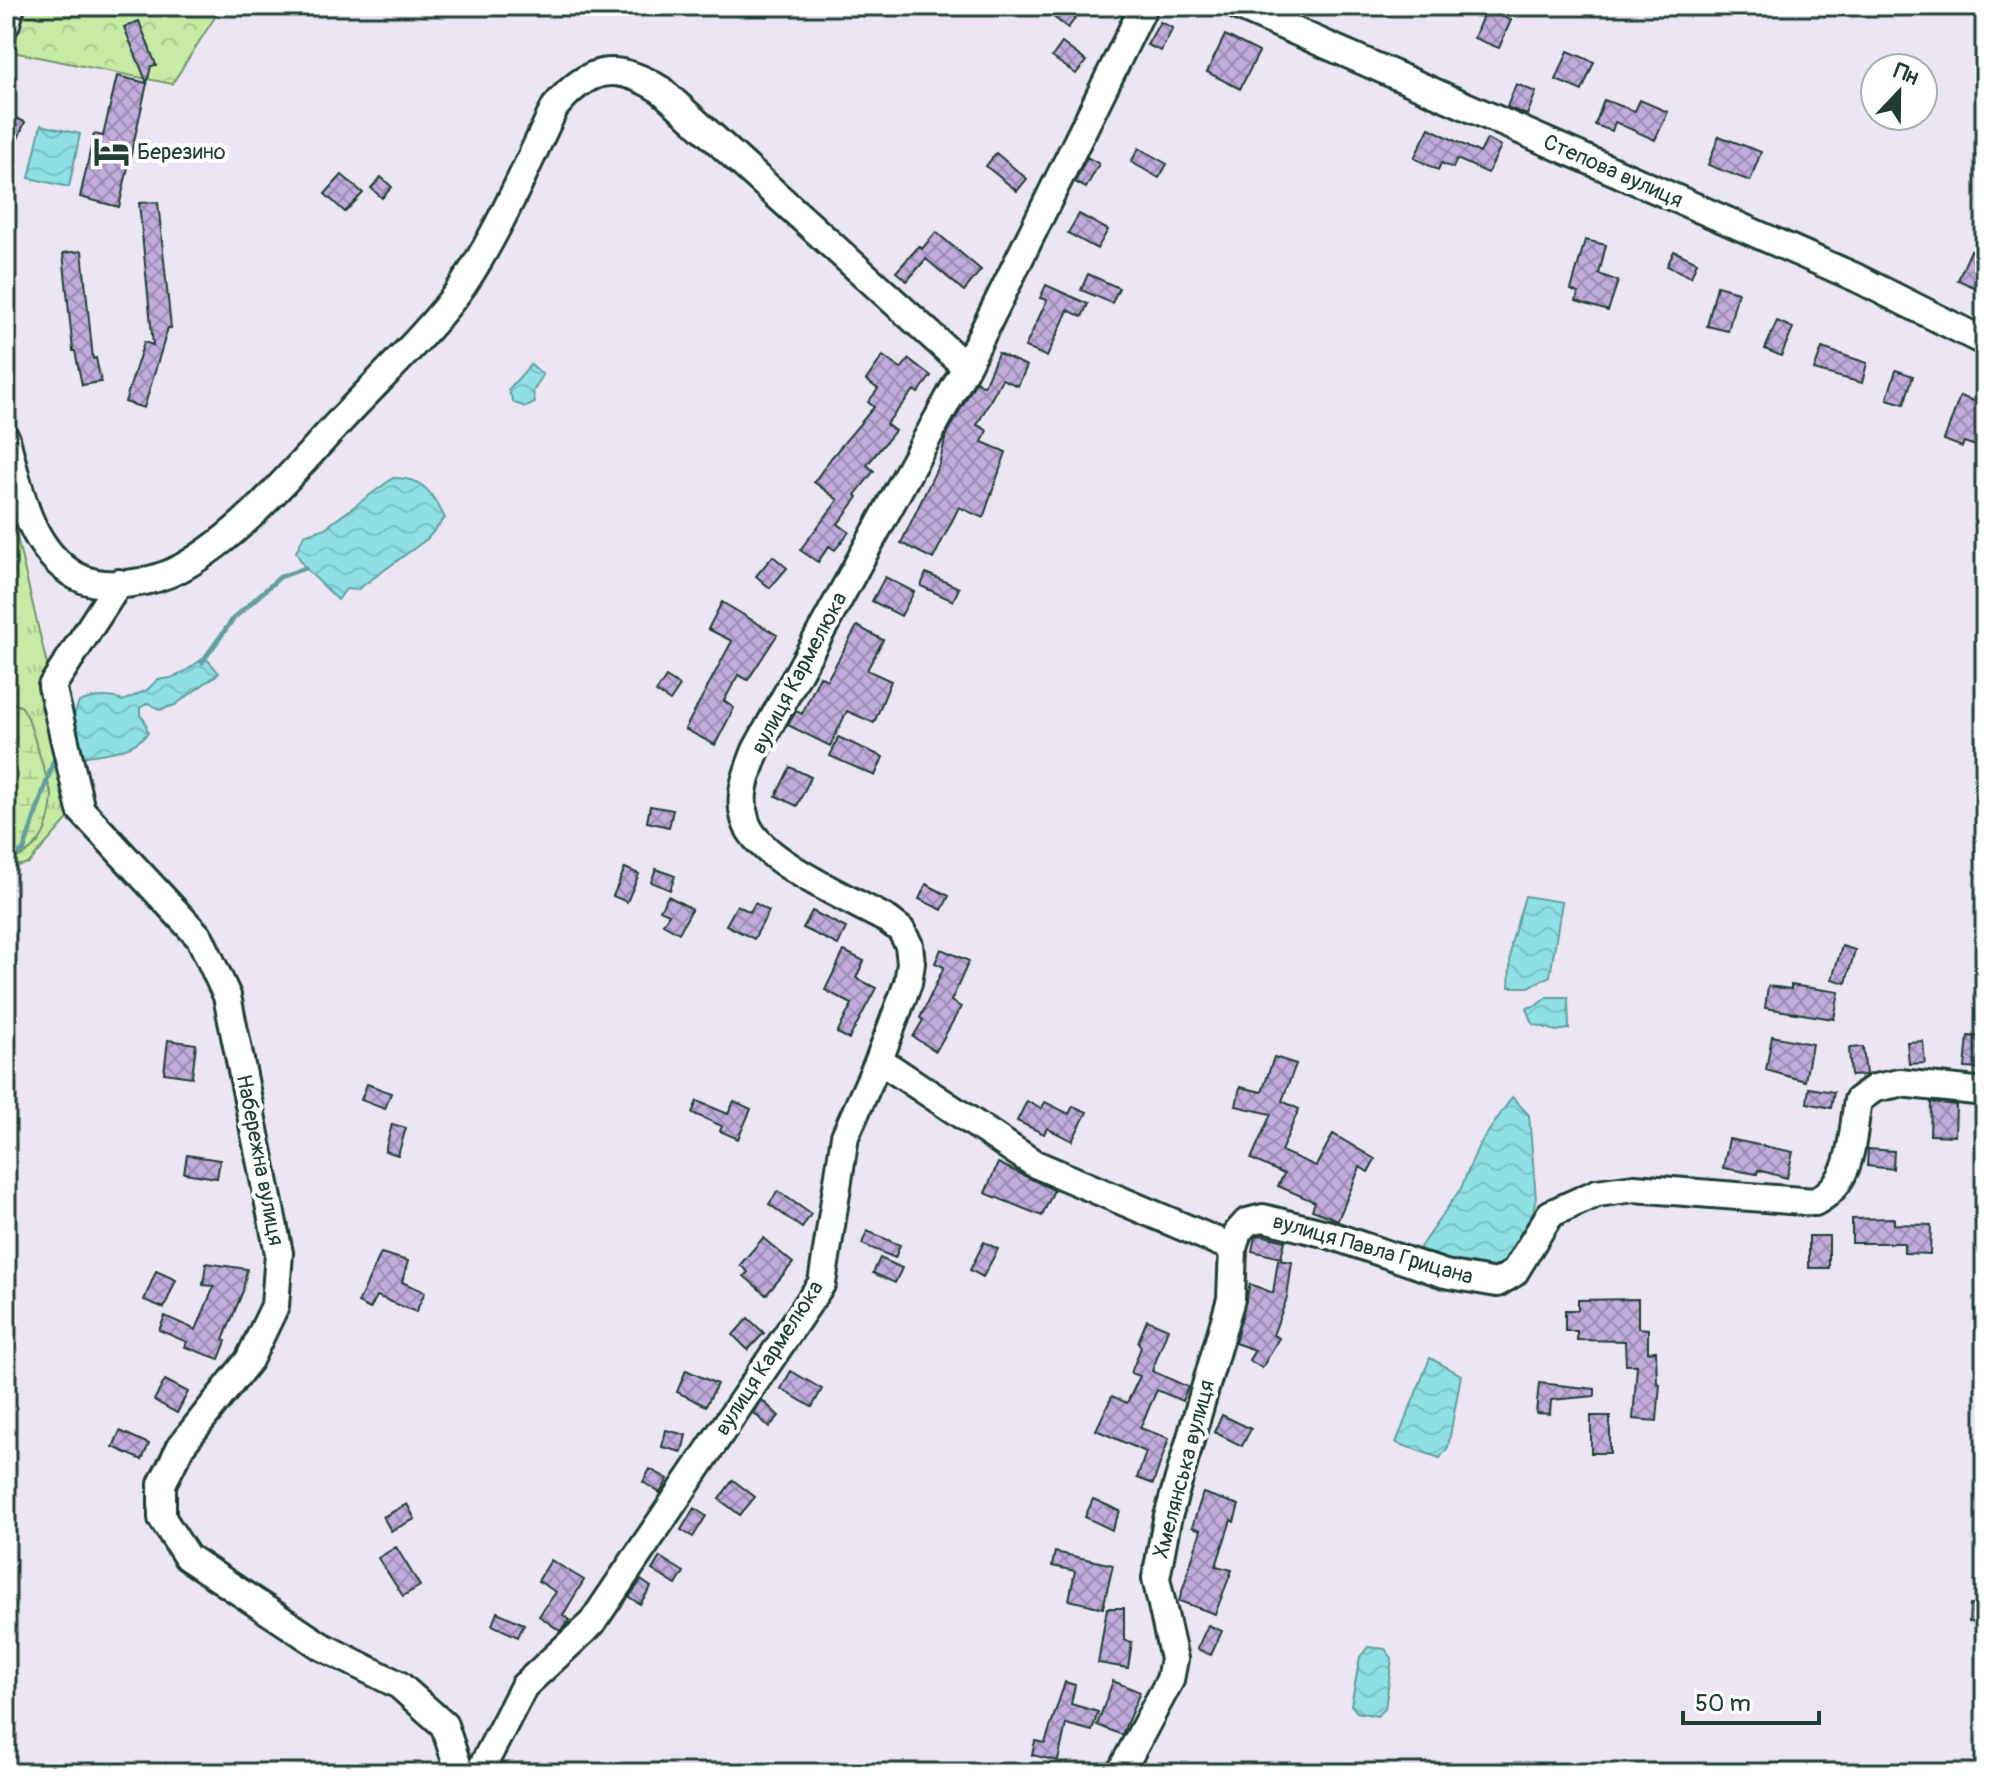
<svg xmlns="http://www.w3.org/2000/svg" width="1991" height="1779" font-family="Pangolin,sans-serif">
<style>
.grass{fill:url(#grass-tufts);stroke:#72946c;stroke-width:2}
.forest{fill:url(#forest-crowns);stroke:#72946c;stroke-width:2}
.wetland{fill:url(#wetland-marsh);stroke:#72946c;stroke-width:2}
.water{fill:url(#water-waves);stroke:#629f9e;stroke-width:2}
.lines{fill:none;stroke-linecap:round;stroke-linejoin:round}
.stream{stroke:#629f9e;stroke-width:5}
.building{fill:url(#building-cross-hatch);stroke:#1f3d34;stroke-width:2}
.minor-casing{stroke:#1f3d34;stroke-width:32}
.minor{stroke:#fff;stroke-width:26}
.labels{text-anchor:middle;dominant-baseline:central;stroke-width:8;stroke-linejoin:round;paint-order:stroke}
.poi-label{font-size:22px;fill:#1f3d34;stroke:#fff;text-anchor:start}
.street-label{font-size:22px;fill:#1f3d34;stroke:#fff}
</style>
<defs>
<pattern id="grass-tufts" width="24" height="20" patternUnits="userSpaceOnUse" patternTransform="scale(2)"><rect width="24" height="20" fill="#c5eba5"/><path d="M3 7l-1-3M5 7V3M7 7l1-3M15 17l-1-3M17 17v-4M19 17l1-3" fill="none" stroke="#a9ca8f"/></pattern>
<pattern id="forest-crowns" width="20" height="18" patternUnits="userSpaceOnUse" patternTransform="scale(2)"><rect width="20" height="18" fill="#c5eba5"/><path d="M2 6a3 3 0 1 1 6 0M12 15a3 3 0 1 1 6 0" fill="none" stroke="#a9ca8f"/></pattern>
<pattern id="wetland-marsh" width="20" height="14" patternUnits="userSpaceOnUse" patternTransform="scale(2)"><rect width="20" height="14" fill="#c5eba5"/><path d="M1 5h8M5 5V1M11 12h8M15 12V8" fill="none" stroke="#a9ca8f"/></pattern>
<pattern id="water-waves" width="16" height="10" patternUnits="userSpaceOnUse" patternTransform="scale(2)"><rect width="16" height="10" fill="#8ee0e5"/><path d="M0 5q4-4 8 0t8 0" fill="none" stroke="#7ac1c5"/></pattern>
<pattern id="building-cross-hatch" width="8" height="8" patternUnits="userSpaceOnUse" patternTransform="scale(2)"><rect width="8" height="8" fill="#c1acdc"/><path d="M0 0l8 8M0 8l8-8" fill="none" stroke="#9c8db3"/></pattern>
</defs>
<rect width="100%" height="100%" fill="#ece6f4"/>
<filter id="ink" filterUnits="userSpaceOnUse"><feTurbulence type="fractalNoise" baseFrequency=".0125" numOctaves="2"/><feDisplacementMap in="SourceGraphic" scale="16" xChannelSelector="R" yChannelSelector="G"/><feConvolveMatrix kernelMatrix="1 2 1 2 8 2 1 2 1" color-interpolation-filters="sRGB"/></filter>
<g filter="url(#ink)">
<path class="grass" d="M6 491 52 686 73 813 29 863 6 868Z"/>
<path class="forest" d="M23 6H222L172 84 13 52Z"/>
<path class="wetland" d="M14 703 22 707 28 718 52 795C50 830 40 852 6 862V707Z"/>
<path class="water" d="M41 125 80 134 69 187 29 178Z
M531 364 543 375 533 392 535 403 526 407 514 403 508 390Z
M393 478C424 477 432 494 445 518L427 539 357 590 346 589 338 600 305 568 296 552 304 535 325 528Z
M205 657 219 673 175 705 160 710 148 703 140 708V715L145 721 148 733C130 753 105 753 80 757L73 718 79 702C94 697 109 694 123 701L147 690 158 679C176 681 191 667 205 657Z
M1525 896 1562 902 1550 976 1529 987H1509L1511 944Z
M1547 997H1568L1569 1029 1556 1031 1533 1024 1527 1008 1537 1005Z
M1512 1097 1529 1115 1536 1198 1527 1239 1507 1268 1486 1280 1420 1258V1247L1461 1188 1478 1147Z
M1430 1358 1461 1375 1448 1447 1440 1458 1396 1443Z
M1368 1647 1385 1649 1392 1658 1385 1709 1377 1716 1357 1712 1351 1705 1360 1657Z"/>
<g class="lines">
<path class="stream" d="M202 662 234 618 280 577 305 568
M6 856 23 852 56 754"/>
</g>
<path class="building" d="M1039 6H1084L1068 28Z
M1485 10 1511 20 1499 48 1474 38Z
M139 21 156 65 151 66 119 207 80 197 94 134 103 136 117 76 147 83 124 27Z
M1160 22 1173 28 1161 51 1147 45Z
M1225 35 1259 52 1240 89 1207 72Z
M1062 43 1086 61 1076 74 1052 57Z
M1568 51 1594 62 1582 91 1556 80Z
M1516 84 1536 92 1527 115 1507 107Z
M1604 100 1635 111 1640 100 1668 112 1655 140 1615 122 1612 131 1595 125Z
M13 117 25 122 6 167V132Z
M1429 128 1480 153 1487 139 1501 146 1488 173 1457 159 1453 168 1441 163 1438 170 1414 158Z
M1719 136 1761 152 1750 181 1708 165Z
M1139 148 1167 164 1159 178 1131 162Z
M996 153 1027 179 1017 191 986 166Z
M1087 157 1099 164 1086 188 1075 182Z
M342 175 363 193 345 212 325 194Z
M381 177 392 187 382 198 371 188Z
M158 202 171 328H168L144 408 125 402 144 342 153 345 139 203Z
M1079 214 1108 230 1097 249 1068 233Z
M936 232 981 270 964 291 926 259 907 281 896 272 919 246 922 249Z
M1585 240 1606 245 1599 274 1618 281 1608 311 1576 301 1578 293 1571 290Z
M1971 250 1985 256V292L1958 280Z
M82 251 93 359 96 358 101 382 82 385 75 351H73L63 253Z
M1674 251 1697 262 1691 277 1667 266Z
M1088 274 1119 288 1112 303 1081 290Z
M1046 285 1088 304 1082 317 1068 310 1047 357 1025 347 1047 300 1040 298Z
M1717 286 1738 292 1728 331 1707 326Z
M1777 321 1793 328 1781 356 1765 349Z
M1822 348 1867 363 1862 383 1814 370Z
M998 353 1027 366 1018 386 1002 379 977 425 987 430 982 442 1006 452 983 518 959 507 933 559 901 543 939 464 946 436 976 381 984 386Z
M883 356 901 369 909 359 931 376 918 393 914 390 886 424 895 431 867 465 874 471 855 495 858 497 838 524 849 532 835 550 829 546 818 562 800 550 838 500 814 482 831 458 874 407 868 402 878 389 866 380Z
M1896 370 1913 376 1904 404 1887 399Z
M1960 396 1985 405V449L1964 442 1962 447 1944 440Z
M773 556 787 568 770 588 756 576Z
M926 573 959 588 953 601 921 586Z
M885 577 914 592 901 616 872 601Z
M722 602 777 635 748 680 738 675 724 701 734 708 715 745 685 729 732 641 708 629Z
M857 626 883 640 867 670 891 681 874 723 847 711 830 746 788 725 796 711 802 714 820 676 827 680Z
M666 677 680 686 670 701 656 692Z
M838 737 883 757 875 776 830 756Z
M790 767 811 777 797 806 776 796Z
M650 806 673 810 669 827 647 822Z
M625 868 639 874 627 902 613 896Z
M656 869 675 876 670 890 651 882Z
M926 884 949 896 942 910 919 899Z
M668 896 692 909 679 933 663 924 669 914 660 910Z
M755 903 769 911 754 939 726 925 737 905 750 912Z
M812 911 846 928 838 945 803 928Z
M1842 946 1855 950 1846 983 1832 979Z
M941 949 969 961 951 1001 961 1007 936 1051 913 1037 923 1020 920 1018 944 967 935 963Z
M844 951 864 961 856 978 876 988 849 1039 837 1033 852 1004 825 990Z
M1791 985 1839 992 1834 1019 1765 1008 1768 986 1791 989Z
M1772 1036 1812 1044 1805 1081 1766 1070Z
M1968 1036 1983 1037 1980 1069 1965 1068Z
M168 1040 196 1044 192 1077 164 1073Z
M1923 1041 1925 1063 1909 1064 1907 1042Z
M1863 1047 1866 1075 1851 1076 1849 1048Z
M1274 1057 1296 1064 1282 1101 1299 1109 1281 1151 1316 1166 1333 1134 1375 1159 1368 1172 1360 1167 1338 1220 1312 1210 1315 1202 1278 1186 1284 1174 1251 1159 1271 1114 1236 1106 1240 1087 1262 1092Z
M367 1084 391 1093 385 1109 361 1100Z
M1809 1088 1834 1092 1831 1108 1807 1103Z
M697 1101 728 1114 734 1101 751 1109 738 1139 720 1131 722 1126 692 1113Z
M1027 1101 1041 1109 1045 1102 1069 1114 1073 1106 1087 1112 1072 1141 1047 1128 1044 1134 1017 1121Z
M1931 1102 1956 1105 1955 1136 1930 1135Z
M392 1124 406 1128 398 1155 385 1151Z
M1729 1139 1793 1152 1787 1178 1758 1170 1757 1174 1723 1168Z
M1868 1149 1894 1151 1893 1169 1867 1166Z
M187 1155 220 1160 217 1178 184 1173Z
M998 1163 1054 1190 1042 1216 985 1193Z
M778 1191 811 1214 802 1228 769 1204Z
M1894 1218V1224L1931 1225 1930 1254 1904 1253V1243H1852V1219Z
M867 1231 900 1245 895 1258 862 1244Z
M1260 1235 1285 1241 1281 1258 1252 1251 1255 1237Z
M1809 1236H1829V1268H1809Z
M763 1238 793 1263 766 1295 744 1276 748 1272 740 1265Z
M984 1242 998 1249 983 1277 970 1270Z
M381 1253 408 1261 402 1282 425 1292 416 1312 377 1296 370 1309 358 1303Z
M880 1258 902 1268 895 1283 873 1273Z
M1278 1260 1292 1262 1287 1298 1273 1335 1279 1338 1262 1368 1249 1360 1255 1350 1235 1343 1250 1284 1273 1293Z
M206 1263 247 1269 243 1291 223 1340 226 1341 219 1359 185 1347 187 1342 159 1330 165 1316 196 1330 214 1286 203 1285Z
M156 1271 176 1280 164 1308 144 1300Z
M1638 1299V1328L1648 1329V1352L1656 1351 1657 1383 1660 1384 1657 1421 1633 1419 1637 1365H1626L1625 1341 1577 1340V1331H1565V1310H1578V1300Z
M748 1318 764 1333 748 1350 733 1335Z
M1147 1320 1168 1329 1152 1371 1188 1387 1182 1401 1157 1390 1140 1428 1169 1438 1153 1484 1137 1478 1146 1452 1096 1430 1112 1396 1127 1403 1140 1376 1131 1373 1141 1347 1138 1342Z
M686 1370 717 1384 706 1406 677 1392Z
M791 1371 822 1389 812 1407 781 1389Z
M165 1380 188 1392 177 1413 154 1400Z
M1539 1383 1595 1389V1396L1551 1400 1550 1414 1536 1413Z
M762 1400 779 1416 769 1427 754 1413Z
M1222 1415 1251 1429 1242 1446 1214 1432Z
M1591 1416H1610V1453H1591Z
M666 1430 686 1435 682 1452 662 1447Z
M120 1431 149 1444 142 1460 113 1447Z
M650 1469 668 1479 660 1493 643 1482Z
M733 1480 755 1497 740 1515 719 1499Z
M1203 1493 1239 1505 1234 1522 1231 1520 1216 1566 1232 1570 1215 1614 1179 1601 1201 1530 1192 1527Z
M1093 1499 1120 1511 1112 1530 1085 1517Z
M407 1504 415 1519 391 1531 383 1517Z
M694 1508 706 1516 693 1537 681 1530Z
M396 1547 420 1586 403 1596 378 1558Z
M1055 1552 1113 1565 1103 1608 1069 1600 1075 1571 1052 1566Z
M660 1557 684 1572 676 1585 652 1570Z
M551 1560 584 1580 563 1615 570 1620 560 1631 539 1616 556 1592 538 1581Z
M641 1580 651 1587 640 1604 629 1597Z
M1970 1605 1985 1606V1623L1969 1622Z
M1107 1608H1124V1640L1132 1642 1128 1668 1098 1663Z
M497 1612 524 1624 518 1637 492 1625Z
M1208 1625 1222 1631 1211 1655 1197 1649Z
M1113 1681 1140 1692 1122 1735 1097 1725Z
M1065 1682 1075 1685 1071 1704 1098 1712 1092 1731 1066 1724 1058 1761 1032 1755 1035 1741 1045 1743Z"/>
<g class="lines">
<defs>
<path id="minor" d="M1238 6 1857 278 1985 342
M6 24 11 6
M6 439C19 488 28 548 76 576 105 592 153 583 181 568 244 533 292 472 341 420 382 376 428 334 463 285 500 230 526 166 555 107 588 67 616 61 661 90L966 367
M119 583 52 686 81 810 200 938 227 996 279 1253 275 1306 249 1360 181 1446 162 1484V1518L187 1557 321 1646 399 1685 444 1725 460 1773
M879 1060 1035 1164 1233 1248
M479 1773 524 1686 592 1623 822 1283 845 1136 879 1060 908 983 911 963 909 945 901 930 888 920C852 900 759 861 746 822 737 797 747 773 756 750L966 367 1144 6
M1120 1773 1170 1680 1174 1659 1156 1578 1167 1520 1231 1299 1233 1248 1238 1232 1247 1222 1263 1218 1327 1234 1445 1274 1497 1283 1514 1273 1550 1214 1597 1193 1634 1188 1815 1202C1854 1181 1851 1140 1858 1100L1875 1088 1900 1083 1985 1092"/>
</defs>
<use href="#minor" class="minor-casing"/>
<use href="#minor" class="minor"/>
</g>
</g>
<defs>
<symbol id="hotel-bare" viewBox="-9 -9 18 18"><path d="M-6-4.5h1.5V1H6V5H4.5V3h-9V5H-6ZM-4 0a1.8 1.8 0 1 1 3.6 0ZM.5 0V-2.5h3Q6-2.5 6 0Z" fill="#1f3d34" stroke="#fff" stroke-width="2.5" paint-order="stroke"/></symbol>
</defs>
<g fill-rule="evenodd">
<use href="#hotel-bare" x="86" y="126" width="51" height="51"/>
</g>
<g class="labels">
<g class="poi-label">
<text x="137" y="152">Березино</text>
</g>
<g class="street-label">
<text transform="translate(1613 171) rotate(24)">Степова вулиця</text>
<text transform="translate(799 673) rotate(-62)">вулиця Кармелюка</text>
<text transform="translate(260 1160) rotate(79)">Набережна вулиця</text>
<text transform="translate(1373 1249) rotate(16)">вулиця Павла Грицана</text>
<text transform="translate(769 1358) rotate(-57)">вулиця Кармелюка</text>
<text transform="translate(1184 1469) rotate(-75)">Хмелянська вулиця</text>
</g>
</g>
<rect width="1991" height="1779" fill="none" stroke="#fff" stroke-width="32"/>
<rect x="16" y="16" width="1959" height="1747" fill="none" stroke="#1f3d34" stroke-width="3" filter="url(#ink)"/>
<g transform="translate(1899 92) rotate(22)"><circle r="38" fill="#ffffff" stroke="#a5b1ae" stroke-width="2"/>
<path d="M0-6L14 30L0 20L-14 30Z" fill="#1f3d34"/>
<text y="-12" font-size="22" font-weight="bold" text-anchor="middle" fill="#1f3d34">Пн</text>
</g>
<path d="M1683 1711v12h136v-12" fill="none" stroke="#1f3d34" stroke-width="4"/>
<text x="1695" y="1711" font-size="24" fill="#1f3d34" stroke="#ffffff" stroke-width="6" paint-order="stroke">50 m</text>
</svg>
